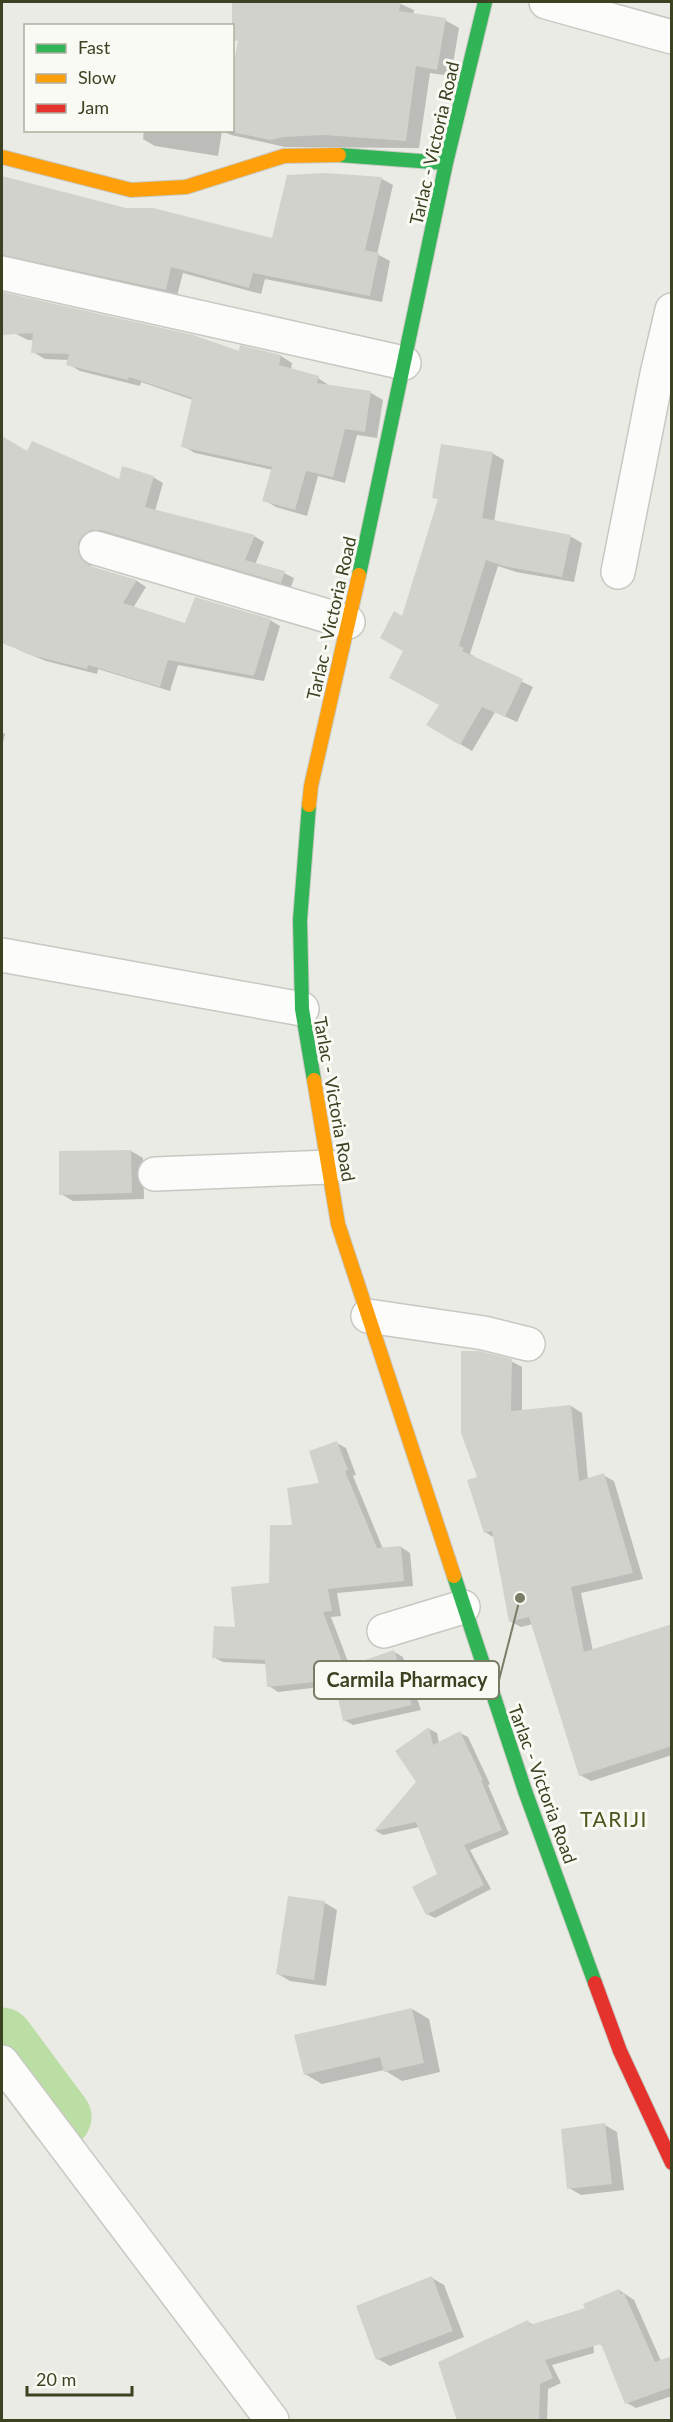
<svg xmlns="http://www.w3.org/2000/svg" width="673" height="2422" font-family="Lato,sans-serif">
<style>
.shadow{fill:#0003}
.lines{fill:none;stroke-linecap:round;stroke-linejoin:round}
.river{stroke:#badea3;stroke-width:63}
.building{fill:#d2d2cc}
.street-casing{stroke:#c8c8c3;stroke-width:36}
.fast-casing{stroke:#c8c9c1;stroke-width:16}
.slow-casing{stroke:#c8c9c1;stroke-width:16}
.jam-casing{stroke:#c8c9c1;stroke-width:16}
.street{stroke:#fcfcfb;stroke-width:33}
.fast{stroke:#30b455;stroke-width:14}
.slow{stroke:#ff9f0a;stroke-width:14}
.jam{stroke:#e5322d;stroke-width:14}
.labels{text-anchor:middle;dominant-baseline:central;stroke-width:6;stroke-linejoin:round;paint-order:stroke}
.street-label{font-size:18px;fill:#3b4221;stroke:#fafaf4}
.quarter-label{font-size:21px;letter-spacing:1.5px;fill:#49561a;stroke:#fafaf4}
.leader{fill:none;stroke:#797d66;stroke-width:2}
.callout-dot{fill:#797d66;stroke:#fafaf4;stroke-width:2}
.callout{fill:#fafaf4;stroke:#797d66;stroke-width:2}
.callout-label{font-size:20px;text-anchor:middle;font-weight:bold;fill:#3b4221}
</style>
<rect width="100%" height="100%" fill="#ebebe6"/>
<path class="shadow" d="M252 2H396L414 10 413 15 445 20 459 28 451 76 430 73 419 148 285 147 231 135 222 131 218 156 155 146 143 139 144 130H232V72Z
M325 174 382 179 393 185 377 254 390 261 382 302 265 279 261 294 183 273 177 296 2 266V177L126 210 273 240Z
M2 294 193 337 240 353 281 356 292 363 291 370 318 378 330 386 371 393 383 400 377 438 357 435 345 483 318 476 307 516 276 507 264 500 273 470 195 453 183 446 193 400 141 382 140 386 80 371 68 364 69 360 45 359 33 352 34 340H28L2 327Z
M2 438 28 453 120 481 153 477 163 483 155 511 254 536 264 542 255 565 284 573 294 578 291 587 112 535H103L87 559 92 568 137 581 146 587 133 608 186 625 270 620 280 626 264 681 178 665 170 691 98 669 97 674 46 661 21 651 11 645 12 642 2 637Z
M492 453 504 460 494 522 570 536 582 543 574 582 516 572 498 566 470 654 474 656 473 658 533 687 517 722 495 712 472 751 428 725 441 704 405 650 403 618 439 500 434 497Z
M2 732 5 734 2 747Z
M131 1151 143 1158 144 1199 73 1201 61 1194 60 1153Z
M511 1361 522 1367V1412L571 1406 582 1413 588 1480 603 1475 614 1481 643 1579 581 1593 593 1651 672 1626V1755L591 1781 580 1775 533 1624 521 1627 510 1621 495 1538 485 1532 479 1478Z
M337 1443 346 1448 356 1475 353 1476 383 1549 401 1547 410 1553 413 1586 337 1593 341 1616 331 1617 350 1667 394 1652 403 1657 421 1710 353 1725 344 1720 337 1685 278 1692 269 1686 267 1664 223 1662 213 1657 271 1585 294 1526 321 1484Z
M429 1729 437 1733 439 1743 460 1733 468 1737 490 1784 488 1785 509 1834 470 1850 491 1889 435 1918 427 1914 439 1874 419 1827 383 1835 376 1831 417 1782Z
M289 1897 325 1903 337 1910 326 1986 290 1981 278 1974Z
M412 2009 429 2019 440 2072 402 2081 384 2070 322 2084 305 2074Z
M605 2125 617 2132 624 2190 581 2195 569 2188Z
M432 2278 444 2285 464 2337 390 2366 378 2359Z
M619 2290 634 2300 661 2361 672 2357V2396L636 2408 627 2403 604 2346 599 2344 592 2327 594 2353 552 2365 561 2383 548 2389 547 2420H459L528 2322 534 2325 582 2311Z"/>
<g class="lines">
<path class="river" d="M2 2039 60 2117"/>
</g>
<path class="building" d="M232 2H401L399 11 446 18 437 70 416 66 406 141 324 135 283 137 270 140 232 132V71L238 41 232 40Z
M325 173 382 177 365 250 379 253 370 296 253 273 249 288 171 267 166 290 2 255V176L126 208H153L272 238 287 175Z
M2 292 193 335 239 351 240 345 281 355 279 365 319 376 317 383 371 391 365 432 345 429 333 477 306 471 295 510 262 501 272 467 181 447 192 398 129 377 128 380 66 365 69 354 31 353 33 333 2 335Z
M2 436 27 451 32 441 119 479 122 466 154 476 145 507 255 535 245 560 285 571 281 583 101 530H91L83 535 78 542V552L82 560 90 566 137 580 123 603 185 623 195 597 271 619 254 676 168 660 160 687 88 665 87 669 34 656 2 643Z
M441 444 493 452 482 518 571 535 562 577 503 566 486 560 459 646 464 648 462 651 523 679 505 717 482 707 460 745 426 725 439 705 389 678 403 651 380 638 394 611 402 616 438 499 432 498Z
M131 1150 132 1193 59 1195V1151Z
M461 1351H480L512 1359 511 1411 571 1405 579 1481 604 1473 633 1573 571 1587 584 1652 672 1624V1746L579 1776 529 1617 509 1622 492 1531 484 1533 467 1480 477 1477 461 1433Z
M337 1441 348 1470 345 1471 377 1548 401 1546 404 1581 328 1589 332 1611 323 1612 344 1667 394 1650 412 1705 343 1721 334 1680 267 1687 265 1660 212 1658 214 1626 235 1627 231 1587 269 1583 270 1525H292L287 1488 319 1483 309 1451Z
M429 1727 433 1745 460 1731 483 1780H481L502 1830 464 1845 484 1885 426 1915 412 1887 437 1874 416 1822 374 1831 416 1782 395 1751Z
M288 1896 325 1901 314 1980 276 1974Z
M412 2008 424 2063 384 2072 380 2057 304 2075 294 2035Z
M605 2123 612 2184 567 2189 561 2129Z
M432 2276 453 2331 376 2360 356 2306Z
M619 2289 621 2294 624 2293 655 2362 672 2356V2387L625 2404 601 2344 545 2360 553 2378 540 2384 539 2421H457L438 2362 528 2320 530 2325 585 2308 583 2304Z"/>
<g class="lines">
<defs>
<path id="street" d="M546 2 672 37
M2 273 404 363
M672 310 657 374 672 378
M96 548 348 622
M618 572 657 374
M2 955 302 1009
M155 1174 329 1167
M368 1316 484 1333 528 1344
M384 1631 463 1607
M2 2062 272 2420"/>
<path id="fast" d="M339 155 446 163
M359 575 446 163 485 2
M309 805 300 920 302 1009 314 1080
M454 1576 525 1791 595 1983"/>
<path id="slow" d="M2 157 131 190 186 187 284 156 339 155
M309 805 311 786 359 575
M314 1080 338 1224 454 1576"/>
<path id="jam" d="M595 1983 620 2051 672 2163"/>
</defs>
<use href="#street" class="street-casing"/>
<use href="#fast" class="fast-casing"/>
<use href="#slow" class="slow-casing"/>
<use href="#jam" class="jam-casing"/>
<use href="#street" class="street"/>
<use href="#fast" class="fast"/>
<use href="#slow" class="slow"/>
<use href="#jam" class="jam"/>
</g>
<g class="labels">
<g class="street-label">
<text transform="translate(434 143) rotate(-77)">Tarlac - Victoria Road</text>
<text transform="translate(331 618) rotate(-77)">Tarlac - Victoria Road</text>
<text transform="translate(335 1099) rotate(80)">Tarlac - Victoria Road</text>
<text transform="translate(543 1784) rotate(70)">Tarlac - Victoria Road</text>
</g>
<g class="quarter-label">
<text x="614" y="1818">TARIJI</text>
</g>
</g>
<path class="leader" d="M520 1598L499 1680"/>
<circle class="callout-dot" cx="520" cy="1598" r="6"/>
<rect class="callout" x="314" y="1661" width="185" height="38" rx="6"/>
<g class="callout-label">
<text x="407" y="1687">Carmila Pharmacy</text>
</g>
<rect width="673" height="2422" fill="none" stroke="#3b4221" stroke-width="6"/>
<rect x="24" y="24" width="210" height="108" fill="#fafaf4" stroke="#aeb0a0" stroke-width="1.5"/>
<rect x="36" y="44" width="30" height="9" fill="#30b455" stroke="#aeb0a0" stroke-width="1.5"/>
<text x="78" y="54" font-size="18" fill="#3b4221">Fast</text>
<rect x="36" y="74" width="30" height="9" fill="#ff9f0a" stroke="#aeb0a0" stroke-width="1.5"/>
<text x="78" y="84" font-size="18" fill="#3b4221">Slow</text>
<rect x="36" y="104" width="30" height="9" fill="#e5322d" stroke="#aeb0a0" stroke-width="1.5"/>
<text x="78" y="114" font-size="18" fill="#3b4221">Jam</text>
<path d="M27 2386v9h105v-9" fill="none" stroke="#3b4221" stroke-width="3"/>
<text x="36" y="2386" font-size="18" fill="#3b4221" stroke="#fafaf4" stroke-width="4.5" paint-order="stroke">20 m</text>
</svg>
